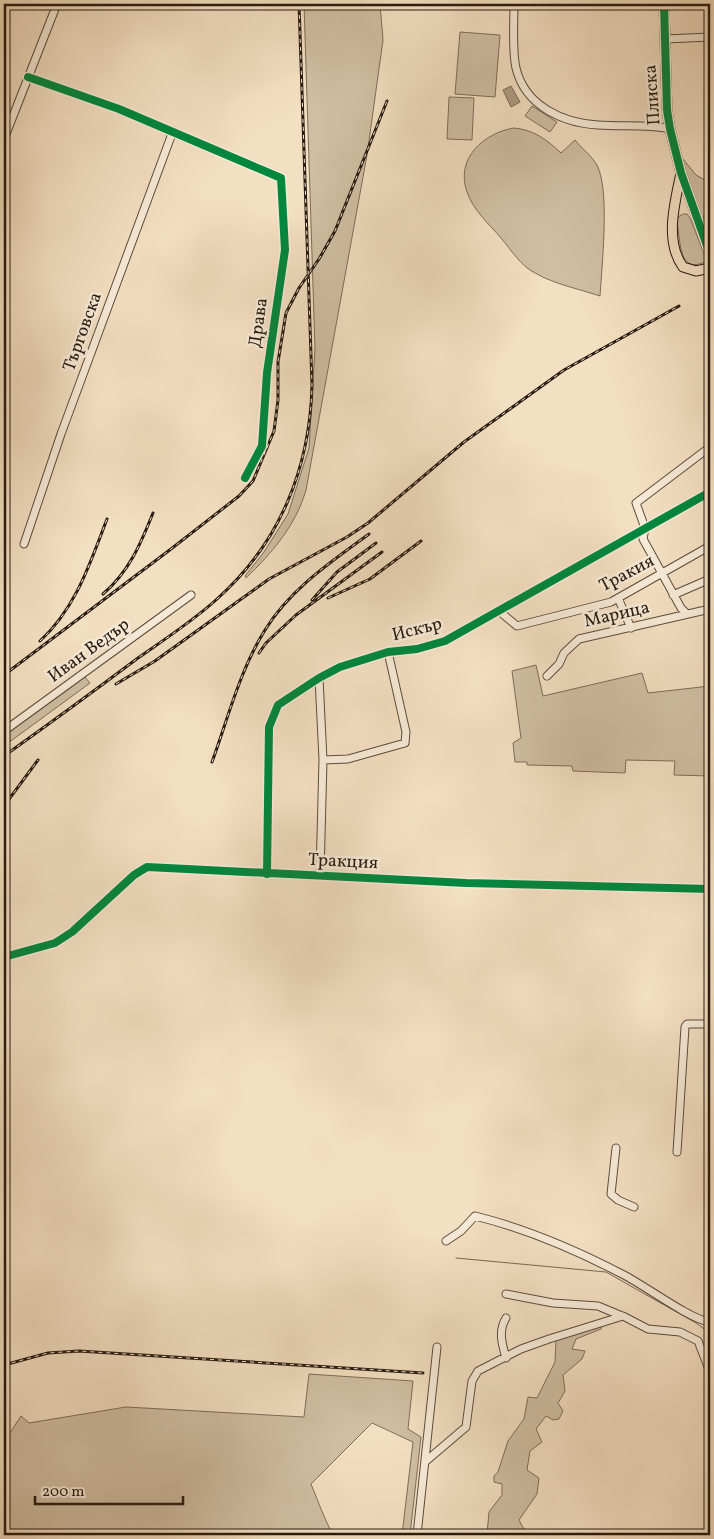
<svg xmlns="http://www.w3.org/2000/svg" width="714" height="1539" font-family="Vollkorn,serif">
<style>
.green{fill:#d0bea3;stroke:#7c6c5a}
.water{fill:#ae9c85;stroke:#786856}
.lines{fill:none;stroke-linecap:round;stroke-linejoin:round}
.stream{stroke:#786856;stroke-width:1}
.minor-casing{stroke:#5b4c3c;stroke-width:9}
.major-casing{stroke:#281b10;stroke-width:11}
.minor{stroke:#f7ead7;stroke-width:7}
.major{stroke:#f3dfc1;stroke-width:9}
.rail-casing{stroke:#281b10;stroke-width:3}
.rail{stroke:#f7ead7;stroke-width:1;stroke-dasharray:4;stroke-linecap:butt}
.cycleway-casing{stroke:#f7ead7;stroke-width:11}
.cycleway{stroke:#00873e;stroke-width:8}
.labels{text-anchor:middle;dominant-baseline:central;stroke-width:5;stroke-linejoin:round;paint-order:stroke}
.street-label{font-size:18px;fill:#281b10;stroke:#f7ead7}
</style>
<rect width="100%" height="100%" fill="#f3dfc1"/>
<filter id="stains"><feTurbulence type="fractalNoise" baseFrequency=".004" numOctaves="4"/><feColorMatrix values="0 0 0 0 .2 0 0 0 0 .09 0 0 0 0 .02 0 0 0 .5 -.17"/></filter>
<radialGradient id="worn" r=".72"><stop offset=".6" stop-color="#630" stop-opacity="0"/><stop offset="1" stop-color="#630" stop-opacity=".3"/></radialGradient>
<path class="green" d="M304 4H380L383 40 367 155 306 490C296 525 272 553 246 578L245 576 264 552 288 514 309 448 315 349Z
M460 32 500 35 495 97 455 94Z
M449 97 474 98 472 140 447 139Z
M532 106 557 122 550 132 525 116Z
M514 128C534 130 546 139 561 153L575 140C582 149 596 159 599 170 609 197 602 265 600 296 579 289 554 284 535 273 521 266 511 250 501 238 489 224 473 210 467 192 455 158 484 133 514 128Z
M683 159 696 175 710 183V202L705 210 703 225 682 163Z
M683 214H687L690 218 707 261C678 276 681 242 677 222L678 217Z
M536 665 543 696 642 673 648 693 710 686V776L674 775 675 761 626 760 625 773 573 771 572 766 527 765V762H515L513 743 521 738 512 671Z
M85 677 90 683 4 746V736Z
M602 1324 601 1329 576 1339 572 1349 585 1351 582 1359 563 1375 565 1391 558 1403 563 1411 559 1419 553 1420 546 1416 536 1429 542 1442 530 1451 527 1470 539 1478 537 1494 519 1520 527 1535 487 1534 489 1512 502 1495V1484L494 1482V1476L498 1472 508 1441 524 1419 528 1397 537 1398 555 1362 556 1340Z
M309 1374 413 1381 408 1429 421 1437 410 1535H402L413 1442 372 1423 311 1484C318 1501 324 1518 333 1535H4V1442L21 1416 29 1423 126 1407 304 1417Z"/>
<path class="water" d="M511 86 520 102 511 107 503 90Z"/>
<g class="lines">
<path class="stream" d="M456 1258 606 1272 696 1323 710 1333"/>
<defs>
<path id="minor" d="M514 4C514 23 512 51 516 68 525 106 563 123 598 125 622 127 646 124 670 129
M665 39 710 37
M28 77 119 109 281 178 285 250 267 373 262 446 245 478
M4 139 57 4
M24 544 61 434 173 131
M673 595 710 579
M618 598 631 628
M499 611 517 626 611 602 710 546
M687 614 681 608 643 539 645 528 636 503 710 447
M547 676 559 664 564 653 579 639 710 609
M319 678 323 760 320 875
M4 731 191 595
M323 760 348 759 405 743 406 732 388 652
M267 874 269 727 278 705 319 678 340 667 388 652 417 649 445 641 710 492
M4 957 55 943 72 932 134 875 147 867 466 883 710 889
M616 1148 611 1194 618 1200 634 1207
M677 1152 685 1027 687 1024H710
M446 1241 461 1231 475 1216C524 1228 578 1251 624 1275 644 1285 691 1320 710 1322
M506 1294 553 1303 598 1306 622 1316
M506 1358C502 1344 498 1331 506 1318
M426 1461 466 1427 472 1381 478 1371 521 1349 549 1339 623 1316 648 1329 680 1332 698 1341 710 1372
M417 1535 437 1347"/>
<path id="major" d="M664 4 667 110 670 129 681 173 710 254
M681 173C675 202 664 241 683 267L696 271 710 268"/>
</defs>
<use href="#minor" class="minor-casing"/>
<use href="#major" class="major-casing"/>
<use href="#minor" class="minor"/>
<use href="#major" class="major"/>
<defs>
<path id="rail" d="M103 594C129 572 141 543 153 513
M328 598 370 579 421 541
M312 600 337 572 376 543
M40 641C76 608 90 563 107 519
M259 653 266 643 296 615 382 552
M4 675 171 549 239 496 253 481 274 431 278 400V362L286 313 299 288 319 259 335 231 387 101
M116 684 155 661 269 579 347 537 368 523 464 442 564 370 679 306
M4 756C49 724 94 691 138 658 165 639 193 621 217 599 280 543 310 468 312 385L299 4
M212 762C228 718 240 670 265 630 290 589 331 562 369 534
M4 806 38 760
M4 1365 48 1353 79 1351 423 1373"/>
</defs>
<use href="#rail" class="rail-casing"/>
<use href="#rail" class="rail"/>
<defs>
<path id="cycleway" d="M664 4 667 110 670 129 681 173 710 254
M28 77 119 109 281 178 285 250 267 373 262 446 245 478
M267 874 269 727 278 705 319 678 340 667 388 652 417 649 445 641 710 492
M4 957 55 943 72 932 134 875 147 867 466 883 710 889"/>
</defs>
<use href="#cycleway" class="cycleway-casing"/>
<use href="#cycleway" class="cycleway"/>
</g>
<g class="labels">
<g class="street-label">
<text transform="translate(653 95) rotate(-94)">Плиска</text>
<text transform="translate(259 323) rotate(-82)">Драва</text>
<text transform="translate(83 332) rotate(-70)">Търговска</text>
<text transform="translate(627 574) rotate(-28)">Тракия</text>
<text transform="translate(617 615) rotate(-13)">Марица</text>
<text transform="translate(417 630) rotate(-14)">Искър</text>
<text transform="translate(89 651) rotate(-36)">Иван Ведър</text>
<text transform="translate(343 862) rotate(3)">Тракция</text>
</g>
</g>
<rect width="714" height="1539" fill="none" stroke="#f3dfc1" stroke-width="20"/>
<rect x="5" y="5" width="704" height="1529" fill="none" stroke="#281b10" stroke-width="2.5"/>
<rect x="10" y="10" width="694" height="1519" fill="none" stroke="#281b10"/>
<path d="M35 1496v8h148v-8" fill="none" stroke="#281b10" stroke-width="2.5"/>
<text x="42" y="1496" font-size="15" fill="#281b10" stroke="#f7ead7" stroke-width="4" paint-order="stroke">200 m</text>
<rect width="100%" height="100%" filter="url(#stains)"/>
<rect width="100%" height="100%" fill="url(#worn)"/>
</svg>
